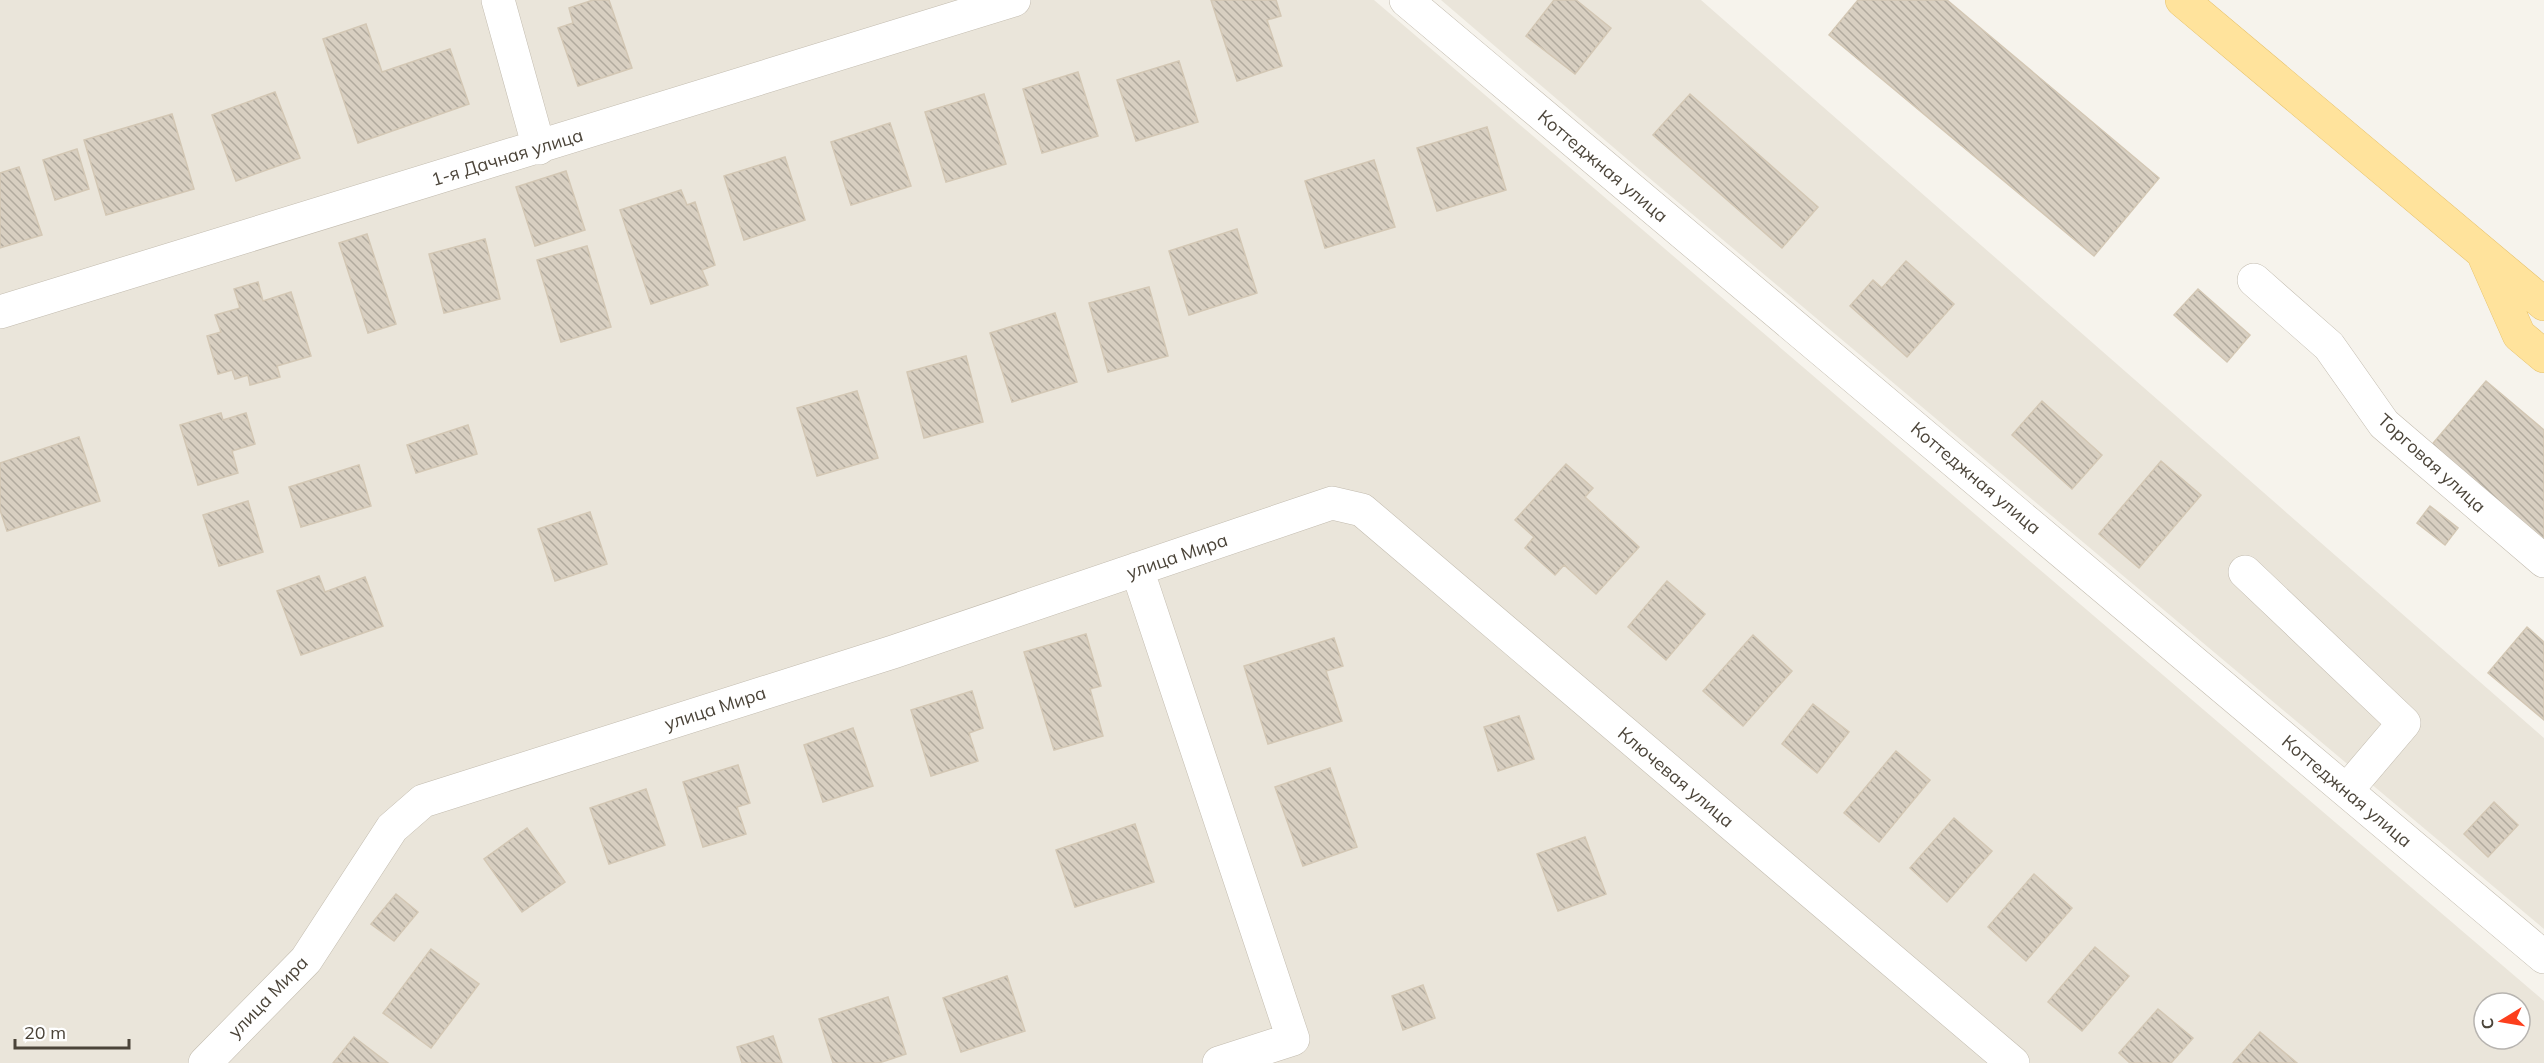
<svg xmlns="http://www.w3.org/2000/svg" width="2544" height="1063" font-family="Mulish,sans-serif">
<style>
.residential{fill:#eae5da;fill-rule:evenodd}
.building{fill:url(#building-back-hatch);stroke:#d3c7b4;stroke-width:1.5}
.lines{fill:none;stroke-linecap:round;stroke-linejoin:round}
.minor-casing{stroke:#c2bbae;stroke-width:34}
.major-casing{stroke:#e6c16a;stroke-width:34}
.minor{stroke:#fff;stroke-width:33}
.major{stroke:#ffe39c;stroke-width:33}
.labels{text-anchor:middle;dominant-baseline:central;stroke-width:4.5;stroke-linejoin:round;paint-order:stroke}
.street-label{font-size:18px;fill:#4b4439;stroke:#fff}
</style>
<defs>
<pattern id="building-back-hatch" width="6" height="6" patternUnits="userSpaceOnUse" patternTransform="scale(1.5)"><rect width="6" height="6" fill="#d8cfc1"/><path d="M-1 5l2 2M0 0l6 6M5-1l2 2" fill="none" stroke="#b1aa9e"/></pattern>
</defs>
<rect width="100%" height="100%" fill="#f6f3ec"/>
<path class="residential" d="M0 0H1374L2544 1001V1063H0ZM2484 1003H2520V1039H2484Z
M1441 0H1701L2544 738V929L1654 182Z"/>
<path class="building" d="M593 0H609L632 68 578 86 558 28 573 23 569 8Z
M1211 0H1276L1281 16 1267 20 1282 66 1237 81Z
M1554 0H1576L1611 28 1575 74 1526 36Z
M1858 0H1947L2159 178 2094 256 1829 35Z
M366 24 382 72 450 49 469 104 358 143 323 39Z
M1179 61 1198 122 1136 141 1117 80Z
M1078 72 1098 136 1042 153 1023 89Z
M275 92 300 158 236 181 212 115Z
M984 94 1006 164 946 182 925 112Z
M1690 94 1818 207 1782 248 1653 135Z
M172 114 194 189 106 215 84 140Z
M890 123 911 186 851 205 831 142Z
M1487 127 1506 190 1437 211 1417 148Z
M77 149 89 189 55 200 43 160Z
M785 157 805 220 744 240 724 176Z
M1374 160 1395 227 1325 248 1305 181Z
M19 167 42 235 0 248V173Z
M566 171 585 230 535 246 516 187Z
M681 190 687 205 695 202 715 265 702 270 708 285 651 304 620 210Z
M1237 229 1257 293 1189 315 1169 251Z
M367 234 396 324 368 333 339 243Z
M485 239 500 299 444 313 429 254Z
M587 246 611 327 561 342 537 260Z
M1906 261 1954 304 1907 357 1850 306 1873 280 1882 288Z
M258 282 263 301 291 292 311 356 277 366 280 377 250 385 248 375 235 379 232 370 218 374 207 336 221 332 215 315 240 308 234 289Z
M1149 287 1168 356 1108 372 1089 303Z
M2198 289 2250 335 2227 362 2174 315Z
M1055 313 1077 382 1012 402 990 333Z
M966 356 983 422 924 438 907 372Z
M2486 381 2544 430V546L2429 448Z
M857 391 878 458 817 476 797 408Z
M2042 401 2102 455 2072 489 2012 435Z
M221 413 223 420 246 413 255 444 232 451 238 473 198 485 180 425Z
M468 425 477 454 416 473 407 445Z
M79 437 100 501 7 531 0 510V463Z
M2161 461 2201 495 2139 568 2099 534Z
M1566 464 1593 488 1585 497 1639 547 1596 594 1564 565 1555 575 1525 548 1534 537 1515 520Z
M359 465 371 506 301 527 289 487Z
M248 501 263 552 219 566 203 515Z
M2430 506 2458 528 2445 545 2417 523Z
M590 512 607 564 555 581 538 529Z
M319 576 325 592 365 577 383 626 301 655 277 591Z
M1667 581 1705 614 1666 660 1628 627Z
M2527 627 2544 642V720L2488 673Z
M1086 634 1101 686 1090 689 1103 736 1054 750 1024 652Z
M1753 635 1792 671 1743 726 1703 691Z
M1334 638 1343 666 1326 671 1342 721 1268 744 1244 666Z
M972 691 983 728 969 733 978 761 931 776 911 710Z
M1813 704 1849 732 1817 773 1782 744Z
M1519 716 1534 759 1498 771 1484 727Z
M853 728 873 786 823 802 804 745Z
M1896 751 1930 780 1879 842 1844 813Z
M738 765 750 803 737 807 746 834 703 847 683 782Z
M1330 768 1357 847 1303 866 1275 787Z
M646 789 665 845 609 864 590 808Z
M2494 802 2518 825 2488 857 2464 834Z
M1954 818 1992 851 1947 902 1910 868Z
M1135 824 1154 882 1075 907 1056 850Z
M527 828 565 882 522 912 484 859Z
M1585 837 1606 894 1558 911 1537 854Z
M2034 874 2072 908 2026 961 1988 927Z
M396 894 418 912 394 941 371 924Z
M2095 947 2129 976 2082 1031 2048 1002Z
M431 949 479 984 431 1048 383 1013Z
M1007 976 1025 1031 961 1052 943 998Z
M1423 985 1435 1018 1403 1030 1392 996Z
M888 997 906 1054 879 1063H833L819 1019Z
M2158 1009 2193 1038 2171 1063H2130L2119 1053Z
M2260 1032 2297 1063H2233Z
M773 1036 782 1063H742L737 1047Z
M354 1037 388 1063H333Z"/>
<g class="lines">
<defs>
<path id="minor" d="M498 0 539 148
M1406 0 2544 957
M2254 280 2329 346 2384 424 2544 561
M0 312 1014 0
M1137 569 1293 1039 1219 1063
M2245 572 2404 723 2347 790
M205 1063 306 960 392 828 423 801 893 652 1332 503 1362 510 2013 1063"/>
<path id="major" d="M2182 0 2544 304
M2485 258 2519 335 2544 356"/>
</defs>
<use href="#minor" class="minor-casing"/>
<use href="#major" class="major-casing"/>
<use href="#minor" class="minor"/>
<use href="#major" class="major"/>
</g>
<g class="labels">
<g class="street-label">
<text transform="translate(507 157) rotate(-17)">1-я Дачная улица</text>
<text transform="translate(1603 166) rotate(40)">Коттеджная улица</text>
<text transform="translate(2432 463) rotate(42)">Торговая улица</text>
<text transform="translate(1976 478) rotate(40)">Коттеджная улица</text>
<text transform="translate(1177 556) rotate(-19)">улица Мира</text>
<text transform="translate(715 708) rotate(-18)">улица Мира</text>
<text transform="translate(1676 777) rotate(40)">Ключевая улица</text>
<text transform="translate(2347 791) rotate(40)">Коттеджная улица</text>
<text transform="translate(268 997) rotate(-46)">улица Мира</text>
</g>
</g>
<g transform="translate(2502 1021) rotate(259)"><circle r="28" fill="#ffffff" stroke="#b7b4b0" stroke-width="1.5"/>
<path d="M0-4.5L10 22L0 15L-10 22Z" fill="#fc3f1d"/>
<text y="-9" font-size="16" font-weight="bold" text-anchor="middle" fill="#4b4439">С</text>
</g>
<path d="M15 1039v9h114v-9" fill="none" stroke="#4b4439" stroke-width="3"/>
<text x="24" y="1039" font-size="18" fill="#4b4439" stroke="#ffffff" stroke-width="4.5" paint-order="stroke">20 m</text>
</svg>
